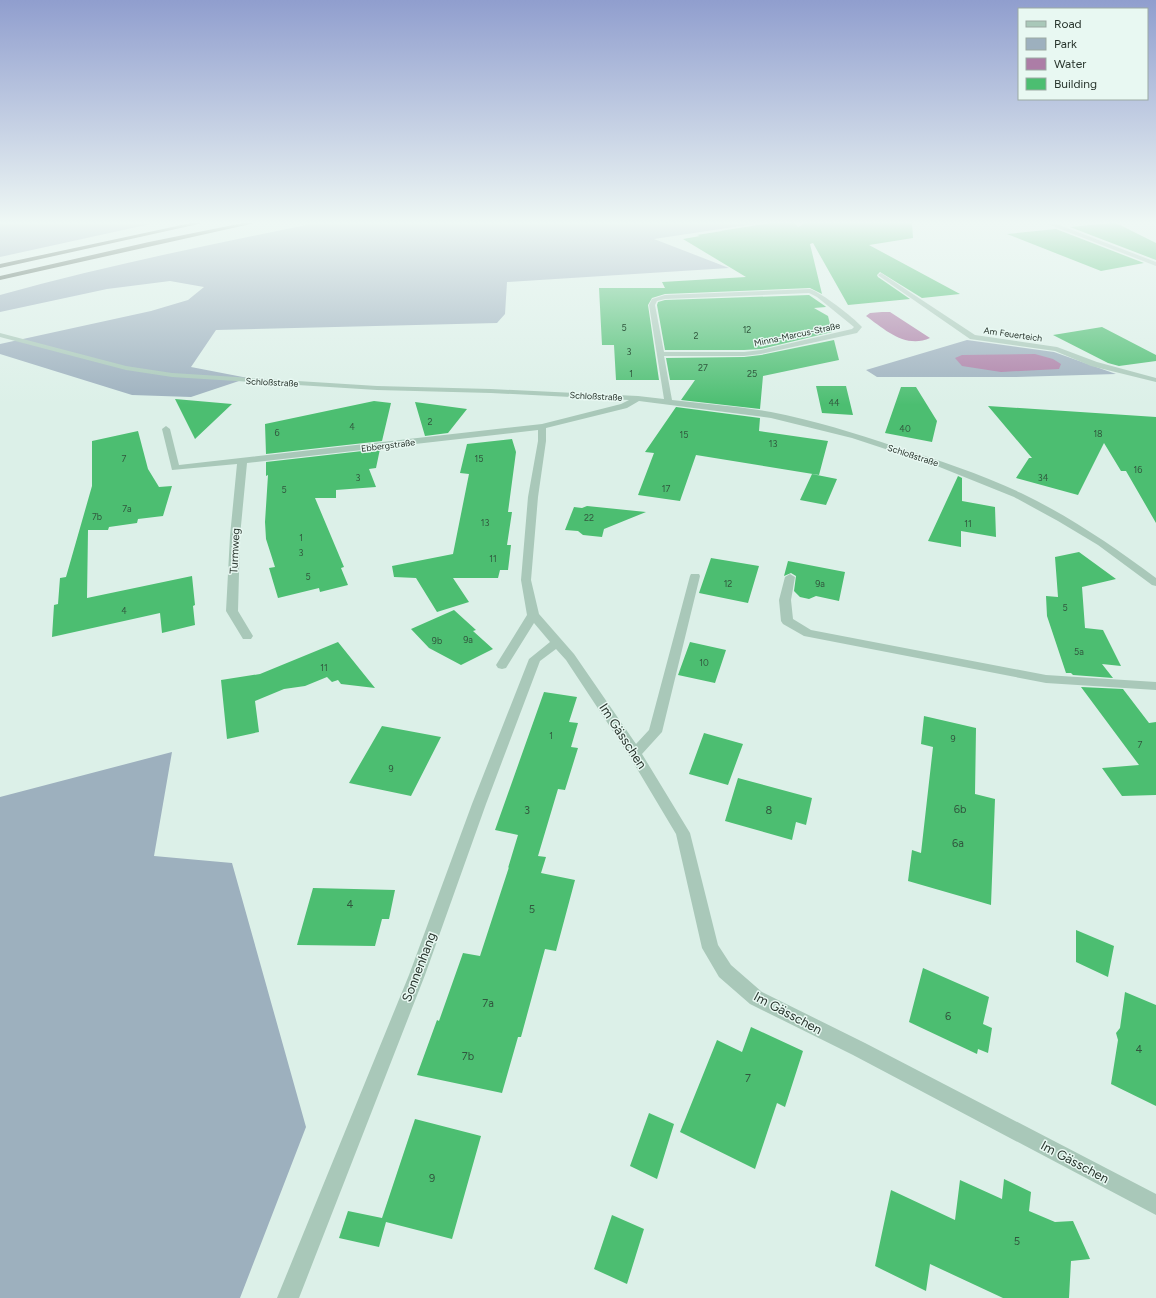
<svg xmlns="http://www.w3.org/2000/svg" width="1156" height="1298" font-family="Figtree,sans-serif">
<style>
.green{fill:#9db0be}
.water{fill:#ac7da6}
.building{fill:#4cbe71}
.lines{fill:none;stroke-linecap:round;stroke-linejoin:round}
.minor{fill:#a9c8b9;fill-rule:evenodd}
.highway{fill:#405648;fill-rule:evenodd}
.labels{text-anchor:middle;dominant-baseline:central;stroke-width:3;stroke-linejoin:round;paint-order:stroke}
.number-label{font-size:9px;fill:#31573e}
.far-street-label{font-size:9px;fill:#28352d;stroke:#e8f8f2}
.street-label{font-size:11px;fill:#28352d;stroke:#e8f8f2}
.near-number-label{font-size:11px;fill:#31573e}
.near-street-label{font-size:13px;fill:#28352d;stroke:#e8f8f2}
</style>
<rect width="100%" height="100%" fill="#dcf0e8"/>
<path class="green" d="M0 223H155L0 257Z
M317 223H760L654 239 729 268 507 282 505 314 497 323 216 330 191 367 248 378 191 397 132 395 0 354V344L151 311 188 300 204 287 170 281 107 289 0 312V295C105 266 211 244 317 223Z
M967 340 1054 352 1116 374 1015 377H877L866 370Z
M172 752 154 856 232 863 306 1127 240 1298H0V797Z"/>
<path class="water" d="M882 312H890L930 338C906 349 885 330 866 316L870 313Z
M1035 354 1053 359 1061 364 1059 369 1001 372 962 366 955 358 962 355Z"/>
<path class="building" d="M770 223H795L798 227 804 223H912L913 238 869 245 960 294 922 298 880 272 877 275 878 277 910 299 848 305 813 243 810 244 822 294 810 288 665 294 652 298 648 305 659 380H616L614 345H602L599 288H665L662 282 746 277 683 239 700 236 697 235 722 231H720Z
M1110 223H1116L1156 243V260L1070 227Z
M1056 229 1144 263 1101 271 1007 234Z
M809 295 825 306 826 307 814 308 828 316 832 332 761 349 744 350H665L657 305 658 302 665 300Z
M1102 327 1156 355V361L1119 366 1108 363 1053 335Z
M834 340 839 360 763 376 760 409 681 400 695 380H670L666 358 744 357 761 355Z
M816 386H846L853 415 822 413Z
M901 387H916L937 421 932 442 885 433Z
M175 399 232 404 195 439Z
M374 401 391 403 382 441 266 454 265 424Z
M415 402 467 409 448 433 425 436Z
M988 406 1156 417V523L1126 471H1121L1104 443 1078 495 1016 478 1029 458H1032Z
M676 407 760 418 759 431 828 441 819 475 696 455 680 501 638 495 654 453 645 452Z
M138 431 148 469 159 487 172 486 163 516 138 519 137 523 109 527 108 530H88L87 598 192 576 195 605 193 606 195 625 162 633 160 613 52 637 54 605 58 604 60 578 66 577 92 486V441Z
M512 439 516 452 508 512H512L507 545H511L508 570H500L498 578H453L469 602 437 612 416 578 394 577 392 566 453 554 469 474 460 473 467 444Z
M380 449 376 468 369 469 376 487 336 490V498H315L344 567 341 568 348 585 320 592 319 588 278 598 269 568 275 567 266 539 265 522 268 475 266 476V462Z
M812 474 837 479 826 505 800 500Z
M958 476 962 478V501L995 507 996 537 961 531V547L928 541Z
M587 506 646 512 604 529 602 537 583 535 578 531 565 530 574 507 582 508Z
M1079 552 1116 579 1082 587 1085 628 1103 630 1121 666 1102 664 1113 678 1073 675 1071 673H1066L1047 616 1046 596 1058 597 1055 557Z
M711 558 759 566 748 603 699 593Z
M788 561 845 572 839 601 816 596 809 599 800 597 794 591 796 576 791 573 784 576Z
M454 610 476 630 473 631 493 649 461 665 429 648 411 629Z
M338 642 375 688 341 684 338 680 332 682 327 677 305 686 284 689 255 701 259 732 227 739 221 680 260 674Z
M690 642 726 650 715 683 678 675Z
M1081 687 1123 689 1149 723 1156 722V795L1122 796 1102 768 1139 765Z
M544 692 577 697 569 722 578 723 571 747 578 748 565 790 558 789 538 856 546 857 541 873 575 880 556 951 545 949 521 1037H518L502 1093 417 1075 437 1020 439 1021 463 953 480 956 509 867 508 868 518 835 495 830Z
M924 716 976 728 975 794 995 799 991 905 908 881 912 850 921 853 933 747 921 744Z
M382 726 441 737 411 796 349 783Z
M704 733 743 744 728 785 689 774Z
M738 778 812 798 806 825 796 822 792 840 725 821Z
M313 888 395 890 389 919H382L375 946 297 945Z
M1076 930 1114 946 1108 977 1076 962Z
M923 968 989 997 983 1024 992 1028 988 1053 978 1049 977 1054 909 1022Z
M1125 992 1156 1005V1106L1111 1084 1118 1040 1116 1033 1120 1028Z
M751 1027 803 1051 785 1107 777 1103 755 1169 680 1132 717 1040 742 1052Z
M649 1113 674 1124 657 1179 630 1166Z
M415 1119 481 1136 452 1239 386 1222 379 1247 339 1238 348 1211 382 1218Z
M1004 1179 1031 1192 1029 1211 1055 1222 1073 1221 1090 1259 1071 1261 1069 1298H1003L930 1264 926 1291 875 1266 891 1190 955 1220 960 1180 1002 1199Z
M612 1215 644 1229 627 1284 594 1269Z"/>
<g class="lines">
<path class="minor" d="M796 223H803L798 226Z
M1045 223H1054L1156 262V266Z
M881 273 975 335 1057 347 1097 362 1156 378V382L1091 366 1055 351 970 339 879 276 878 275Z
M810 289C822 293 853 317 862 327L857 333 761 354 744 356H664L672 400C705 404 738 406 771 412 813 420 855 433 896 447 938 460 981 474 1021 493 1069 516 1113 546 1156 578V586L1152 585 1098 545 1058 521 1014 497 937 466 852 438 771 418 639 401 627 408 546 428V441L538 497 531 580 539 614 574 654 636 744 649 730 690 576 691 574H699L700 576 662 732 642 754 690 833 718 945 731 965 762 992 865 1043 1156 1194V1215L853 1055 750 1004 719 977 702 948 676 834 630 757 566 660 556 649 540 661 486 804 425 975 299 1298H277L409 975 472 804 529 659 550 642 534 623 506 668 502 669 498 668 496 665 527 615 521 580 528 497 538 441V430L247 463 240 536 238 611 253 636 251 639H243L226 611 230 536 237 464 172 470 162 429 166 426 170 429 179 465 542 424 621 404 629 400 491 393 377 390 172 377 126 370 0 337V333L126 366 172 373 377 386 491 389 638 396 664 399 649 305 652 299 665 295ZM809 293 817 297 854 327 852 329 761 350 744 352H664L655 305 657 301 665 299Z
M790 574 795 577 791 600 793 619 811 630 1046 675 1156 682V690L1046 683 804 636 783 624 781 621 779 600 785 577Z"/>
<path class="highway" d="M191 223H203L0 268V264Z
M243 223H255L0 280V276L149 242Z"/>
</g>
<linearGradient id="sky" x2="0" y2="1"><stop stop-color="#909ece"/><stop offset="0.55" stop-color="#eff8f5"/><stop offset="1" stop-color="#eff8f5" stop-opacity="0"/></linearGradient>
<rect width="1156" height="405" fill="url(#sky)"/>
<g class="labels">
<g class="number-label">
<text x="624" y="327">5</text>
<text x="747" y="329">12</text>
<text x="696" y="335">2</text>
<text x="629" y="351">3</text>
<text x="703" y="367">27</text>
<text x="631" y="373">1</text>
<text x="752" y="373">25</text>
<text x="834" y="402">44</text>
<text x="430" y="421">2</text>
<text x="352" y="426">4</text>
<text x="905" y="428">40</text>
<text x="277" y="432">6</text>
<text x="1098" y="433">18</text>
<text x="684" y="434">15</text>
<text x="773" y="443">13</text>
<text x="124" y="458">7</text>
<text x="479" y="458">15</text>
<text x="1138" y="469">16</text>
<text x="358" y="477">3</text>
<text x="1043" y="477">34</text>
<text x="666" y="488">17</text>
<text x="284" y="489">5</text>
<text x="127" y="508">7a</text>
<text x="97" y="516">7b</text>
<text x="589" y="517">22</text>
<text x="485" y="522">13</text>
<text x="968" y="523">11</text>
<text x="301" y="537">1</text>
<text x="301" y="552">3</text>
<text x="493" y="558">11</text>
<text x="308" y="576">5</text>
<text x="728" y="583">12</text>
<text x="820" y="583">9a</text>
<text x="1065" y="607">5</text>
<text x="124" y="610">4</text>
<text x="468" y="639">9a</text>
<text x="437" y="640">9b</text>
<text x="1079" y="651">5a</text>
<text x="704" y="662">10</text>
<text x="324" y="667">11</text>
<text x="551" y="735">1</text>
<text x="953" y="738">9</text>
<text x="1140" y="744">7</text>
<text x="391" y="768">9</text>
</g>
<g class="far-street-label">
<text transform="translate(797 334) rotate(-12)">Minna-Marcus-Straße</text>
<text transform="translate(1013 334) rotate(8)">Am Feuerteich</text>
<text transform="translate(272 382) rotate(3)">Schloßstraße</text>
<text transform="translate(596 396) rotate(3)">Schloßstraße</text>
<text transform="translate(388 445) rotate(-7)">Ebbergstraße</text>
<text transform="translate(913 455) rotate(18)">Schloßstraße</text>
</g>
<g class="street-label">
<text transform="translate(235 551) rotate(-87)">Turmweg</text>
</g>
<g class="near-number-label">
<text x="960" y="809">6b</text>
<text x="527" y="810">3</text>
<text x="769" y="810">8</text>
<text x="958" y="843">6a</text>
<text x="350" y="904">4</text>
<text x="532" y="909">5</text>
<text x="488" y="1003">7a</text>
<text x="948" y="1016">6</text>
<text x="1139" y="1049">4</text>
<text x="468" y="1056">7b</text>
<text x="748" y="1078">7</text>
<text x="432" y="1178">9</text>
<text x="1017" y="1241">5</text>
</g>
<g class="near-street-label">
<text transform="translate(623 736) rotate(57)">Im Gässchen</text>
<text transform="translate(419 967) rotate(-69)">Sonnenhang</text>
<text transform="translate(788 1013) rotate(28)">Im Gässchen</text>
<text transform="translate(1075 1162) rotate(28)">Im Gässchen</text>
</g>
</g>
<rect x="1018" y="8" width="130" height="92" fill="#e8f8f2" stroke="#9baaa3"/>
<rect x="1026" y="21" width="20" height="6" fill="#a9c8b9" stroke="#9baaa3"/>
<text x="1054" y="28" font-size="12" fill="#28352d">Road</text>
<rect x="1026" y="38" width="20" height="12" fill="#9db0be" stroke="#9baaa3"/>
<text x="1054" y="48" font-size="12" fill="#28352d">Park</text>
<rect x="1026" y="58" width="20" height="12" fill="#ac7da6" stroke="#9baaa3"/>
<text x="1054" y="68" font-size="12" fill="#28352d">Water</text>
<rect x="1026" y="78" width="20" height="12" fill="#4cbe71" stroke="#9baaa3"/>
<text x="1054" y="88" font-size="12" fill="#28352d">Building</text>
</svg>
